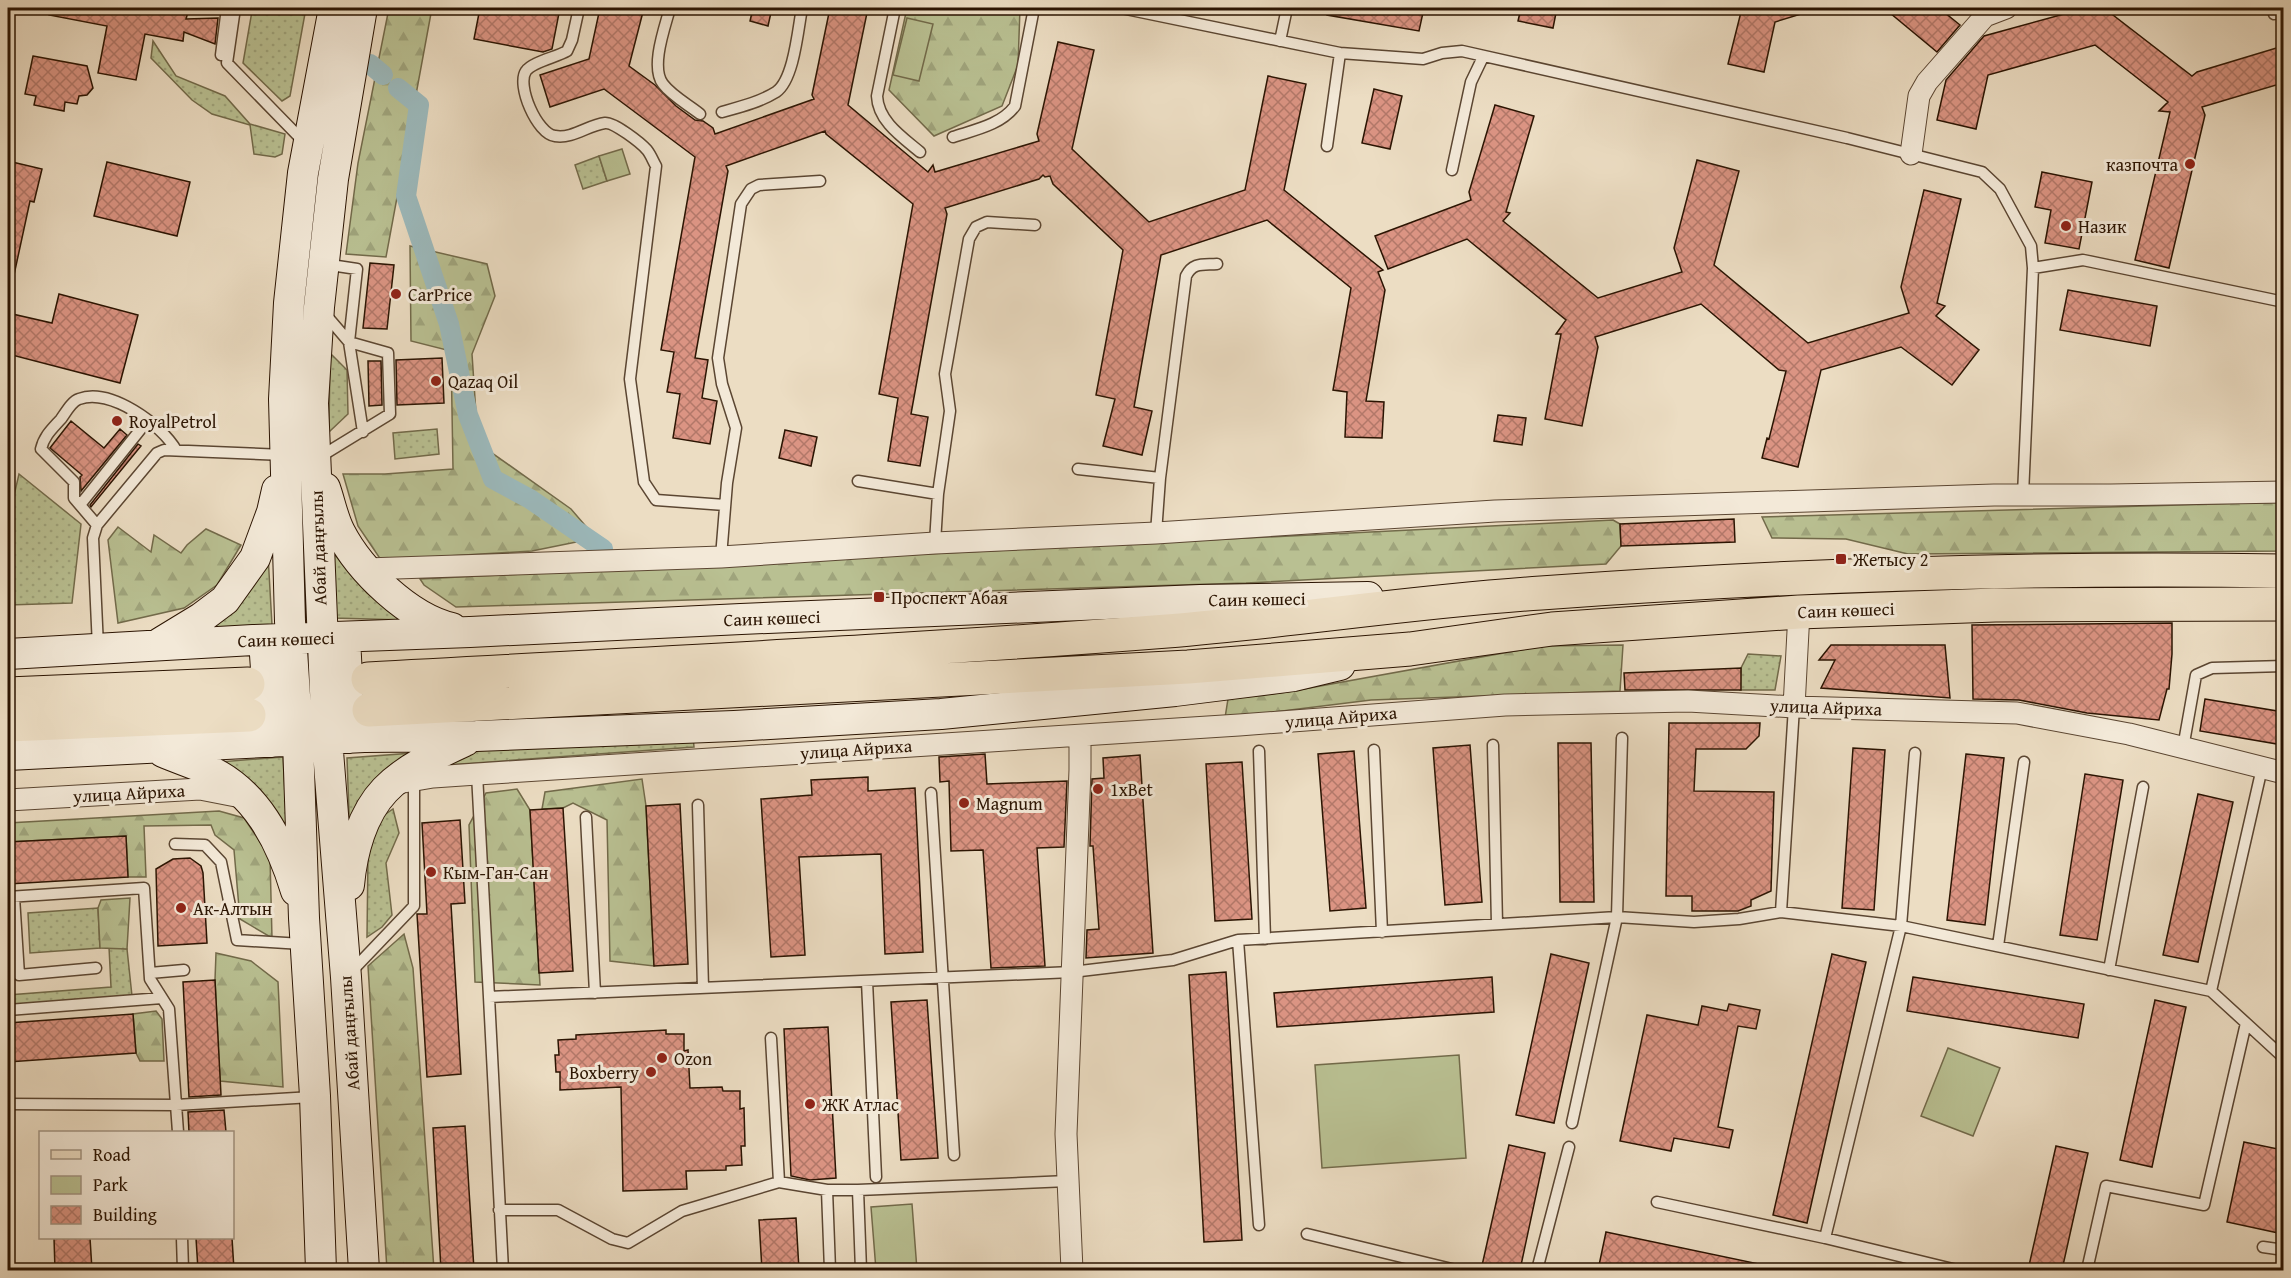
<svg xmlns="http://www.w3.org/2000/svg" width="2291" height="1278" font-family="'Gentium Book Plus',serif">
<style>
.green{fill:url(#green-dots);stroke:#726a4a;stroke-width:1.5}
.forest{fill:url(#forest-firs);stroke:#726a4a;stroke-width:1.5}
.pitch{fill:#b9c092;stroke:#726a4a;stroke-width:1.5}
.lines{fill:none;stroke-linecap:round;stroke-linejoin:round}
.canal{stroke:#9cbabd;stroke-width:20}
.building{fill:url(#building-cross-hatch);stroke:#2b1402;stroke-width:1.5}
.lane-casing{stroke:#5b4632;stroke-width:13}
.street-casing{stroke:#5b4632;stroke-width:23}
.secondary-casing{stroke:#2b1402;stroke-width:32}
.primary-casing{stroke:#2b1402;stroke-width:35}
.lane{stroke:#f3e9d8;stroke-width:10}
.street{stroke:#f3e9d8;stroke-width:21}
.secondary{stroke:#f3e9d8;stroke-width:30}
.primary{stroke:#ecddc3;stroke-width:33}
.poi-dot{fill:#8f2418;stroke:#f3e9d8;stroke-width:2}
.labels{text-anchor:middle;dominant-baseline:central;stroke-width:6;stroke-linejoin:round;paint-order:stroke}
.poi-label{font-size:18px;fill:#2b1402;stroke:#f3e9d8;text-anchor:start}
.street-label{font-size:18px;fill:#2b1402;stroke:#f3e9d8}
</style>
<defs>
<pattern id="green-dots" width="8" height="8" patternUnits="userSpaceOnUse" patternTransform="scale(1.5)"><rect width="8" height="8" fill="#b9c092"/><path d="M2 2h.1M6 6h.1" fill="none" stroke="#9fa47c" stroke-width="1.8" stroke-linecap="round"/></pattern>
<pattern id="forest-firs" width="22" height="20" patternUnits="userSpaceOnUse" patternTransform="scale(1.5)"><rect width="22" height="20" fill="#b9c092"/><path d="M5 1l3.5 6h-7zM16 11l3.5 6h-7z" fill="#9fa47c"/></pattern>
<pattern id="building-cross-hatch" width="8" height="8" patternUnits="userSpaceOnUse" patternTransform="scale(1.5)"><rect width="8" height="8" fill="#db9483"/><path d="M0 0l8 8M0 8l8-8" fill="none" stroke="#b27869"/></pattern>
</defs>
<rect width="100%" height="100%" fill="#ecddc3"/>
<filter id="stains"><feTurbulence type="fractalNoise" baseFrequency=".00333" numOctaves="4"/><feColorMatrix values="0 0 0 0 .2 0 0 0 0 .09 0 0 0 0 .02 0 0 0 .5 -.17"/></filter>
<radialGradient id="worn" r=".72"><stop offset=".6" stop-color="#630" stop-opacity="0"/><stop offset="1" stop-color="#630" stop-opacity=".3"/></radialGradient>
<path class="green" d="M255 8H306L290 96 282 101 243 63 252 11Z
M153 41 176 76 225 96 250 124 285 134 282 154 275 157 254 154 250 125 212 114 192 100 151 58Z
M599 156 607 181 583 189 575 165Z
M330 353 347 370 348 414 329 432Z
M437 429 439 454 395 459 393 433Z
M19 474 81 524 72 603 8 605V521Z
M330 549 367 593 405 620 333 618Z
M268 555 272 625 204 631Z
M1748 654 1781 656 1775 690H1740L1741 668Z
M693 736 694 747 433 766 458 752Z
M427 752 350 841 347 758Z
M283 757 287 833 219 762Z
M393 809 399 833 386 863 392 915 382 927 367 937 368 856 380 818Z
M98 908 100 948 30 953 28 913Z
M109 947 127 949 132 996 8 1007V995L111 987Z"/>
<path class="forest" d="M389 8H432L386 257 346 254 358 163Z
M907 8H1020L1018 65 1002 106 934 136 889 90Z
M410 246 487 264 495 296 472 354 478 443 571 509 596 538 532 551 381 560 358 526 343 474H385L453 469 451 351 411 341Z
M2283 502V551L1908 554 1846 539 1772 538 1762 517Z
M1613 520 1620 524 1621 546 1606 564 1246 583 456 607 424 585 420 579Z
M118 527 151 552 154 535 181 553 187 545 206 529 241 545 217 585 184 608 118 623 108 540Z
M1623 645 1620 691 1371 700 1225 718 1228 699 1287 692 1542 646Z
M642 779 646 806 654 966 610 961 607 820 573 803 563 808 542 809 545 792Z
M517 789 530 810 540 985 475 982 469 825 486 793Z
M219 811 244 818 270 857 272 938 240 919 234 850 215 835 211 825 144 826 146 877H128L126 836 8 842V823Z
M130 898 127 949 100 948 98 908 101 900Z
M404 934 413 968 434 1270H387L368 966Z
M216 953 251 961 278 982 283 1087 220 1081 215 980Z
M156 1011 162 1019 164 1061H140L136 1053 133 1014Z"/>
<path class="pitch" d="M907 18 933 24 919 81 893 75Z
M622 149 630 174 607 181 599 156Z
M1948 1048 2000 1068 1973 1136 1921 1116Z
M1459 1055 1466 1158 1322 1168 1315 1065Z
M912 1204 917 1270H876L871 1207Z"/>
<g class="lines">
<path class="canal" d="M370 64 383 75
M398 88 419 105 406 196 449 324 468 415 493 479 530 499 603 549"/>
</g>
<path class="building" d="M50 8H163L188 12 186 19 218 18 215 44 184 32 183 41 145 34 136 80 98 73 107 26 49 15Z
M480 8H560L552 49 543 52 474 39Z
M600 8H644L629 66 655 85 676 106 695 120 703 121 713 128 715 134 814 99 812 95 830 8H868L848 105 928 172 933 165 935 172 1039 141 1037 134 1058 42 1094 50 1072 149 1149 222 1245 190 1268 76 1306 84 1284 190 1383 270 1378 272 1385 290 1366 401 1384 402 1382 438 1345 437 1347 392 1333 390 1351 288 1267 220 1161 255 1134 407 1152 411 1142 455 1103 446 1115 399 1096 395 1123 250 1053 184 1050 176 1045 177 1043 175 1039 179 945 208 947 214 911 414 928 417 920 466 888 461 898 398 879 394 913 204 826 134 825 131 726 166 728 171 695 358 708 360 702 398 717 401 710 444 673 438 680 394 667 392 674 352 661 350 695 157 604 89 550 107 540 75 589 59Z
M753 8H772L768 26 750 21Z
M1327 8H1424L1419 31 1327 15Z
M1521 8H1557L1553 28 1518 21Z
M1739 8H1811V11L1775 22 1764 72 1728 64 1741 12Z
M1884 8H1939L1960 25 1937 52Z
M2086 8H2115L2113 15 2192 76 2197 72 2283 46V83L2202 107 2205 115 2169 268 2135 260 2170 112 2159 111 2168 102 2095 45 1988 75 1976 129 1937 120 1946 80 1984 36Z
M33 56 87 66 93 88 87 95 79 96 77 104 65 102 64 111 34 105 36 96 25 94Z
M1374 89 1402 96 1390 149 1362 143Z
M1495 105 1534 116 1506 212 1510 213 1503 221 1598 298 1682 272 1674 248 1697 160 1739 171 1714 265 1808 343 1909 313 1901 287 1924 190 1961 199 1937 303 1945 306 1936 316 1979 350 1952 385 1901 347 1821 370 1798 467 1762 458 1767 438 1769 439 1786 371 1779 370 1701 304 1595 337 1598 347 1582 426 1545 419 1561 334H1556L1566 320 1467 239 1388 269 1375 236 1471 200 1469 192Z
M8 161 42 169 34 202 30 201 14 275 8 274Z
M107 162 190 182 177 236 94 216Z
M2042 172 2092 182 2079 249 2045 243 2051 210 2035 207Z
M370 263 394 265 387 329 363 328Z
M2068 290 2157 306 2150 346 2060 330Z
M59 294 138 315 120 383 8 354V313L52 323Z
M442 358 444 403 397 405 396 360Z
M368 361H381L382 405 369 406Z
M1498 415 1526 418 1522 445 1494 441Z
M71 421 104 448 120 429 127 435 81 491 80 477 82 475 50 448Z
M785 430 817 437 811 466 779 458Z
M138 444 141 446 91 507 90 505Z
M1734 519 1735 542 1621 546 1620 524Z
M2172 623V654L2169 689H2167L2159 720 2087 713 2019 700 1973 699 1972 625Z
M1831 645H1945L1950 698 1821 688 1835 660H1819Z
M1741 668V690H1625L1624 673Z
M2205 699 2283 712V745L2200 731Z
M1669 723H1760L1759 736 1746 749H1696L1694 791 1774 792 1771 891 1751 900V906L1738 911H1692V896H1666Z
M1558 743H1591L1594 902H1560Z
M1470 745 1482 902 1445 905 1433 748Z
M1853 748 1885 750 1874 910 1842 908Z
M1354 751 1366 908 1330 911 1318 754Z
M985 754 987 784 1067 781 1064 847 1037 848 1045 966 991 968 983 850 951 851 949 781 940 782 939 757Z
M1966 754 2004 758 1985 925 1947 920Z
M1140 755 1153 953 1086 958 1087 930 1099 929 1093 846H1090L1092 779 1104 778 1103 758Z
M1242 762 1252 919 1215 921 1206 764Z
M2085 774 2123 780 2097 940 2060 935Z
M868 777V791L915 788 923 952 885 954 881 854 799 857 805 955 771 957 761 799 812 795 811 780Z
M2198 794 2233 802 2198 962 2163 955Z
M680 804 688 964 654 966 646 806Z
M563 808 573 971 539 973 530 810Z
M460 820 465 903 451 904 461 1074 427 1077 417 914H427L422 823Z
M126 836 128 877 8 884V842Z
M190 858 201 866 203 873 207 943 158 946 156 869 173 859Z
M1551 954 1589 963 1554 1123 1516 1115Z
M1832 954 1866 962 1807 1223 1773 1215Z
M1226 972 1242 1240 1204 1242 1189 975Z
M1492 977 1494 1012 1277 1027 1274 993Z
M1913 977 2084 1004 2078 1038 1907 1011Z
M215 980 221 1095 189 1097 183 982Z
M927 1000 938 1158 901 1160 891 1002Z
M2155 1000 2186 1007 2152 1167 2120 1160Z
M1729 1004 1760 1010 1756 1029 1738 1026 1718 1127 1733 1130 1729 1148 1674 1138 1671 1151 1620 1141 1647 1015 1698 1025 1702 1006 1727 1011Z
M133 1014 136 1053 8 1062V1023Z
M828 1027 836 1178 810 1180 791 1176 784 1029Z
M666 1030V1034H684V1051L688 1050 690 1088 722 1087 723 1091H740V1109L744 1108 745 1146H741L742 1165 726 1166V1170L686 1171 687 1189 623 1191 621 1087 560 1090V1072H556L555 1055H559L558 1040 576 1039V1035Z
M224 1110 226 1132H189L188 1112Z
M465 1126 474 1270H441L433 1128Z
M2244 1142 2283 1150V1234L2227 1222Z
M1509 1145 1545 1153 1520 1270H1481Z
M2056 1146 2088 1153 2062 1270H2028Z
M796 1218 799 1270H762L759 1220Z
M1606 1232 1759 1264V1270H1598Z
M54 1238H90L92 1270H55Z
M196 1238H232L234 1270H198Z"/>
<g class="lines">
<defs>
<path id="lane" d="M235 8 227 63 305 143
M579 8 572 40 567 51C557 57 532 62 526 71 516 85 537 134 555 136 573 139 588 125 605 123 614 122 641 143 647 150 651 155 653 161 656 166L630 379 644 482 656 500 725 505
M670 8C665 27 650 67 663 84 672 96 689 105 700 114
M895 8 877 96C878 121 902 137 920 152
M1121 8 1340 53 1423 59 1442 53 1462 51 1847 138 1982 172 2000 189 2031 246 2033 268 2023 495
M2274 14 2276 8
M1280 41 1287 8
M221 55 227 8
M722 112C740 107 760 102 776 92 794 80 798 29 802 8
M953 137C974 130 1001 125 1015 106L1034 8
M1327 146 1340 53
M1452 170 1471 82 1483 57
M324 264 357 269 349 342 363 432
M2033 268 2083 260 2284 302
M318 458 390 414 388 353 349 342 325 314
M1078 469 1160 478
M858 481 938 494
M80 505 148 420
M97 525 74 498V482L41 449C44 436 52 429 61 419 66 412 72 401 79 399 110 387 162 425 176 450
M1156 533 1160 478 1186 276C1193 262 1203 265 1217 264
M935 543 938 494 950 411 945 374 969 239 976 227 987 222 1035 225
M721 557 727 483 736 428 722 384 718 358 741 204 751 189 759 185 820 181
M98 647 93 538 97 525 157 453 164 450 284 455
M1493 745 1497 924
M2183 748 2196 675 2212 668 2284 666
M1374 750 1382 932
M1259 751 1265 939
M477 774 489 997
M931 793 954 1155
M698 805 703 988
M586 817 595 993
M175 844 205 845 221 862 237 940 302 944
M8 897 144 888 150 979 169 1009 178 1132
M14 897 19 975 96 968
M1781 912 1794 707
M1238 940 1259 1225
M1998 946 2024 762
M2109 970 2143 787
M150 973 184 970
M350 973 414 906V780
M867 981 876 1177
M8 1010 162 998
M2246 1023 2284 1058
M771 1038 779 1182
M8 1104 176 1105 312 1097
M1572 1123 1617 917 1622 738
M827 1190 830 1270
M858 1190 861 1270
M1657 1202 1825 1238 1957 1270
M499 1210H558L612 1239 628 1243 682 1211 779 1182 827 1190H858L1068 1181
M1307 1234 1456 1270
M182 1238 183 1270
M1825 1238 1901 926 1915 753
M2263 1247 2284 1250
M503 1270 489 997 1072 972 1173 960 1238 940 1617 917 1694 922 1739 919 1781 912 1901 926 2211 991
M1537 1270 1569 1147
M2087 1270 2106 1186 2204 1205 2246 1023 2211 991 2262 768"/>
<path id="street" d="M1911 154 1919 96 1927 82 1985 16 2006 8
M366 569 721 557 935 543 1156 533 1495 511 1994 495H2111L2284 492
M1794 707 1799 612
M398 783 433 777 477 774 1239 725 1505 705 1688 701 1794 707 2017 713 2129 734 2284 773
M8 800 200 789 246 798
M1072 1270 1066 1134 1080 770V736"/>
<path id="secondary" d="M362 8 333 179 319 307 313 403 327 739 346 977 364 1270
M325 488C330 502 333 519 340 532 360 571 409 618 452 628
M345 637 350 738
M264 640 271 742
M160 643 201 618 225 600 255 558 272 512 277 490
M8 654 253 640 470 632 741 619 1200 600 1368 597
M163 752C177 758 192 763 206 769 256 791 281 841 296 891
M8 755 364 737 476 736 734 726 941 714 1175 691 1294 676 1340 665
M349 885C352 852 362 814 385 790 406 768 439 753 465 741
M321 1270 315 1096 304 918 298 740 290 621 284 399 289 303 303 173 334 8"/>
<path id="primary" d="M368 679C635 664 901 652 1167 631 1292 621 1416 601 1541 593 1788 575 2036 567 2284 571
M8 694 248 684
M369 710 1188 667 1410 649 1552 629 1799 612 1995 605 2284 604
M8 725 249 715"/>
</defs>
<use href="#lane" class="lane-casing"/>
<use href="#street" class="street-casing"/>
<use href="#secondary" class="secondary-casing"/>
<use href="#primary" class="primary-casing"/>
<use href="#lane" class="lane"/>
<use href="#street" class="street"/>
<use href="#secondary" class="secondary"/>
<use href="#primary" class="primary"/>
</g>
<g class="poi-dot">
<circle cx="2190" cy="164" r="6"/>
<circle cx="2066" cy="226" r="6"/>
<circle cx="396" cy="294" r="6"/>
<circle cx="436" cy="381" r="6"/>
<circle cx="117" cy="421" r="6"/>
<rect x="1835" y="553" width="12" height="12" rx="3"/>
<rect x="873" y="591" width="12" height="12" rx="3"/>
<circle cx="1098" cy="789" r="6"/>
<circle cx="964" cy="803" r="6"/>
<circle cx="431" cy="872" r="6"/>
<circle cx="181" cy="908" r="6"/>
<circle cx="662" cy="1058" r="6"/>
<circle cx="651" cy="1072" r="6"/>
<circle cx="810" cy="1104" r="6"/>
</g>
<g class="labels">
<g class="poi-label">
<text x="2178" y="164" text-anchor="end">казпочта</text>
<text x="2078" y="226">Назик</text>
<text x="408" y="294">CarPrice</text>
<text x="448" y="381">Qazaq Oil</text>
<text x="129" y="421">RoyalPetrol</text>
<text x="1853" y="559">Жетысу 2</text>
<text x="891" y="597">Проспект Абая</text>
<text x="1110" y="789">1xBet</text>
<text x="976" y="803">Magnum</text>
<text x="443" y="872">Кым-Ган-Сан</text>
<text x="193" y="908">Ак-Алтын</text>
<text x="674" y="1058">Ozon</text>
<text x="639" y="1072" text-anchor="end">Boxberry</text>
<text x="822" y="1104">ЖК Атлас</text>
</g>
<g class="street-label">
<text transform="translate(318 548) rotate(-92)">Абай даңғылы</text>
<text transform="translate(1257 599) rotate(-1)">Саин көшесі</text>
<text transform="translate(1846 610) rotate(-2)">Саин көшесі</text>
<text transform="translate(772 618) rotate(-2)">Саин көшесі</text>
<text transform="translate(286 639) rotate(-2)">Саин көшесі</text>
<text transform="translate(1826 707) rotate(2)">улица Айриха</text>
<text transform="translate(1341 717) rotate(-5)">улица Айриха</text>
<text transform="translate(856 749) rotate(-4)">улица Айриха</text>
<text transform="translate(129 793) rotate(-3)">улица Айриха</text>
<text transform="translate(349 1033) rotate(-94)">Абай даңғылы</text>
</g>
</g>
<rect width="2291" height="1278" fill="none" stroke="#ecddc3" stroke-width="30"/>
<rect x="9" y="9" width="2273" height="1260" fill="none" stroke="#2b1402" stroke-width="3"/>
<rect x="15" y="15" width="2261" height="1248" fill="none" stroke="#2b1402" stroke-width="1.5"/>
<rect x="39" y="1131" width="195" height="108" fill="#f3e9d8" stroke="#a39482" stroke-width="1.5"/>
<rect x="51" y="1150" width="30" height="9" fill="#ecddc3" stroke="#a39482" stroke-width="1.5"/>
<text x="93" y="1161" font-size="18" fill="#2b1402">Road</text>
<rect x="51" y="1176" width="30" height="18" fill="#b9c092" stroke="#a39482" stroke-width="1.5"/>
<text x="93" y="1191" font-size="18" fill="#2b1402">Park</text>
<rect x="51" y="1206" width="30" height="18" fill="url(#building-cross-hatch)" stroke="#a39482" stroke-width="1.5"/>
<text x="93" y="1221" font-size="18" fill="#2b1402">Building</text>
<rect width="100%" height="100%" filter="url(#stains)"/>
<rect width="100%" height="100%" fill="url(#worn)"/>
</svg>
